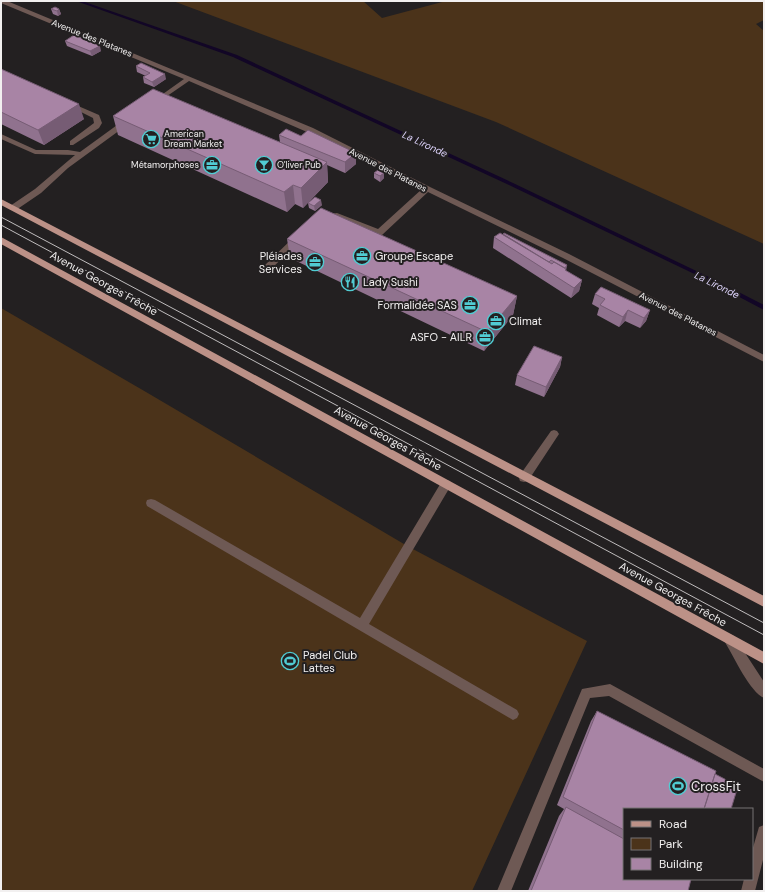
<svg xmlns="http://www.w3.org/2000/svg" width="765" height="892" font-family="'DM Sans',sans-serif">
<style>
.green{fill:#4b331a}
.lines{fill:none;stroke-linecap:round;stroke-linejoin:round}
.stream{fill:#120626;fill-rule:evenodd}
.minor{fill:#6e5954;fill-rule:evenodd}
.major{fill:#bc9187;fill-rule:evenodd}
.tram{stroke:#bfbcbd;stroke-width:1}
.wall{fill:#90728e}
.shaded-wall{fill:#765c74}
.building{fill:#a884a5;stroke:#765c74}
.labels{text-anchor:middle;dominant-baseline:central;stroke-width:4;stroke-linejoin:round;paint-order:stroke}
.far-street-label{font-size:9px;fill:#f2f0f0;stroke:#232021}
.far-poi-label{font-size:9px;fill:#f2f0f0;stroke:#232021;text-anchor:start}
.far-water-label{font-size:10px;font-style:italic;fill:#dbd1f9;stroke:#232021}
.poi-label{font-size:11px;fill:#f2f0f0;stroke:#232021;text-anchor:start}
.street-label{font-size:11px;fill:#f2f0f0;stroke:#232021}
.near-poi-label{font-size:13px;fill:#f2f0f0;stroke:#232021;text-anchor:start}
</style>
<rect width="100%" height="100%" fill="#232021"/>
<path class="green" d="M173 1H363L382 18 446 1H764V20L756 24 764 31V244L496 122Z
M1 308 146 392 409 547 587 641 472 891H1Z"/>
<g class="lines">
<path class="stream" d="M76 1H82L237 55 513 183 713 279 764 305V310L709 281 509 185 233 57Z"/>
<path class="minor" d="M1 1H7L313 128 430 187 569 254 764 355V362L563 258 428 192 382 235 379 236 336 219H322V215L337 213 378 229 422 189 307 132 189 81 157 103H153V101L184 79 1 3Z
M69 102 99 115 102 123 99 128 73 145H70V141L94 123 93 118 67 105V103Z
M124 120H127L131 122 68 168 41 193 16 210H10V206L35 189 75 155 35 154 1 139V134L36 150H68L80 152Z
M297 236 300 237V241L271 269H265L264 267 265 265 294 237Z
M554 430 557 431 559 434 557 437 528 481 524 482 520 481 519 478 520 475 551 431Z
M446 480 450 481 451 484 450 487 369 624 517 710 519 714 517 718 513 720 147 506 146 503 147 500 151 499 155 500 360 618 442 481Z
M730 634 734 636 764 682V698C750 692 734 657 726 644L724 640 726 636Z
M610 684 764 769V782L609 696 590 698 511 891H497L582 689Z
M764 825V856L755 891H741L744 879H752V851L759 827Z"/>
<path class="major" d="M1 199 764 596V607L1 205Z
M1 237 764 652V664L1 244Z"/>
<path class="tram" d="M1 217 764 623
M1 225 764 635"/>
</g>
<path class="wall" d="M51 9H59L61 14 58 16 53 14Z
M65 41 101 51 92 56 67 46Z
M136 66 166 79 154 87 144 83 143 77 146 76 137 72Z
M1 69 84 119 44 145 1 124Z
M113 116 280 142 279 135 356 164 345 173 327 165 328 182 303 208 295 204 287 212 118 135Z
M374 173 384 178 380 182 374 178Z
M308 203 322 205 315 211 309 208Z
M494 237 567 265 566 271 582 280 579 291 571 298 493 248Z
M287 239 517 296 513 315 484 351 290 258Z
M595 294 650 310 646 321 640 328 625 321 619 327 597 315 599 308 592 304Z
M562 357 560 367 544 397 515 385 517 375Z
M597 711 624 809V879L688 891H528L559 816 564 809 557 805 591 721Z"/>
<path class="shaded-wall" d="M59 9 61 14 58 16 57 11Z
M100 46 101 51 92 56 90 51Z
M165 74 166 79 154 87 152 82Z
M79 104 84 119 44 145 38 130Z
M356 153V164L345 173V162Z
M327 162 328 182 303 208 301 188Z
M384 173V178L380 182V176Z
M293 185 295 204 287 212 284 192Z
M321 200 322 205 315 211 314 206Z
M582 280 579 291 571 298 574 288Z
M517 296 513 315 484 351 487 332Z
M628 310 625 321 619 327 623 317Z
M650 310 646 321 640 328 644 318Z
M562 357 560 367 544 397 546 387Z"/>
<path class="building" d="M55 7 59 9 57 11 51 9Z
M74 35 100 46 90 51 65 41Z
M141 63 165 74 152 82 143 77 150 73 136 66Z
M1 69 79 104 38 130 1 112Z
M153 89 327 162 301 188 293 185 284 192 113 116Z
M286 129 301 136 308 130 356 153 345 162 279 135Z
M378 170 384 173 380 176 374 173Z
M315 197 321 200 314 206 308 203Z
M321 208 517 296 487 332 287 239Z
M500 233 552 264 554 262 566 269 565 270 582 280 574 288 494 237Z
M504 233 567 265 565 268 551 260 549 262 503 234Z
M601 287 650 310 644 318 628 310 623 317 600 305 605 299 595 294Z
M534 346 562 357 546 387 517 375Z
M597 711 716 771 704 809H624V830L563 797Z
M715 774 738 786 731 809H704Z
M566 807 624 839V879H691L688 891H531Z"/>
<defs>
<symbol id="supermarket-ring" viewBox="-11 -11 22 22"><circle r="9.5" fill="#232021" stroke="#51ccd3" stroke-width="1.5"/><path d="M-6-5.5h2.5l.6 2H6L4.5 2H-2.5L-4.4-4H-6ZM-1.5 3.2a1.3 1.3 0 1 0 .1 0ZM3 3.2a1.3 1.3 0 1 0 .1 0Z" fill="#51ccd3"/></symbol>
<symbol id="office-ring" viewBox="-11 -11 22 22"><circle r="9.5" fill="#232021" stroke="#51ccd3" stroke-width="1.5"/><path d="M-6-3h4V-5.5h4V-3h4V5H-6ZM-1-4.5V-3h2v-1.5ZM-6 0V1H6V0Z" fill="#51ccd3"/></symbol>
<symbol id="bar-ring" viewBox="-11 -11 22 22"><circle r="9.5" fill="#232021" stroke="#51ccd3" stroke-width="1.5"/><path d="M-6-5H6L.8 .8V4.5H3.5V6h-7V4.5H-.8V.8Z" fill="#51ccd3"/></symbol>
<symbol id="restaurant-ring" viewBox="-11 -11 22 22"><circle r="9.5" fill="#232021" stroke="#51ccd3" stroke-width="1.5"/><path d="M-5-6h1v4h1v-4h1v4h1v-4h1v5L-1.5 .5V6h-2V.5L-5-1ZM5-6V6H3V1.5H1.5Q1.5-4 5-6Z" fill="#51ccd3"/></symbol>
<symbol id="stadium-ring" viewBox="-11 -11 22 22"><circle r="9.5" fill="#232021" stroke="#51ccd3" stroke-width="1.5"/><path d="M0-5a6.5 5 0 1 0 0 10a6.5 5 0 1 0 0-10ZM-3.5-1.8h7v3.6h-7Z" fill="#51ccd3"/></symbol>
</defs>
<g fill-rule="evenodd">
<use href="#supermarket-ring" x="141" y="129" width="20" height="20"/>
<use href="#office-ring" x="202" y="155" width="20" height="20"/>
<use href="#bar-ring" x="254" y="155" width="20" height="20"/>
<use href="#office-ring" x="352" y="246" width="20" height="20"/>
<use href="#office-ring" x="305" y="252" width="20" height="20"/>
<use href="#restaurant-ring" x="340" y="272" width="20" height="20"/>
<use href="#office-ring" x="460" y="295" width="20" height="20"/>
<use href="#office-ring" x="486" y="311" width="20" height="20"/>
<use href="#office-ring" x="475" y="327" width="20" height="20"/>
<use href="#stadium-ring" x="280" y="651" width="20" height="20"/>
<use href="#stadium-ring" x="668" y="776" width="20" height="20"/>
</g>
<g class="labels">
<g class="far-street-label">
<text transform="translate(92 38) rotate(22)">Avenue des Platanes</text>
<text transform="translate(388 170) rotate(27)">Avenue des Platanes</text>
<text transform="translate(678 314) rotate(27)">Avenue des Platanes</text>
</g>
<g class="far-poi-label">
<text x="164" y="134">American<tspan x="164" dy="10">Dream Market</tspan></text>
<text x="199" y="165" text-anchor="end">Métamorphoses</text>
<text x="277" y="165">O'liver Pub</text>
</g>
<g class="far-water-label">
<text transform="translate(425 144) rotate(25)">La Lironde</text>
<text transform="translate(717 285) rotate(26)">La Lironde</text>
</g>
<g class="poi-label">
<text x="302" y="256" text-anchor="end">Pléiades<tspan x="302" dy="13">Services</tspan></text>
<text x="375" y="256">Groupe Escape</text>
<text x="363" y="282">Lady Sushi</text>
<text x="457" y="305" text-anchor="end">Formalidée SAS</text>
<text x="509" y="321">Climat</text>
<text x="472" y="337" text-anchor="end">ASFO - AILR</text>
<text x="303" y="655">Padel Club<tspan x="303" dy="13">Lattes</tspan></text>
</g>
<g class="street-label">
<text transform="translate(104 283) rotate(29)">Avenue Georges Frêche</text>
<text transform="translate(388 438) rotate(29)">Avenue Georges Frêche</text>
<text transform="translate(673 594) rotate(29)">Avenue Georges Frêche</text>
</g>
<g class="near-poi-label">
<text x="691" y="786">CrossFit</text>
</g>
</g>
<rect width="765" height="892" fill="none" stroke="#f2f0f0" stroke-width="4"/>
<rect x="623" y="808" width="130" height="72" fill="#232021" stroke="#767374"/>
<rect x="631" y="821" width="20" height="6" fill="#bc9187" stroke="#767374"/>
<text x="659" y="828" font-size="12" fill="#f2f0f0">Road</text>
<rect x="631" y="838" width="20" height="12" fill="#4b331a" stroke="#767374"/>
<text x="659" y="848" font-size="12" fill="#f2f0f0">Park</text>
<rect x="631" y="858" width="20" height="12" fill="#a884a5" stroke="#767374"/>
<text x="659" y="868" font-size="12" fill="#f2f0f0">Building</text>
</svg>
